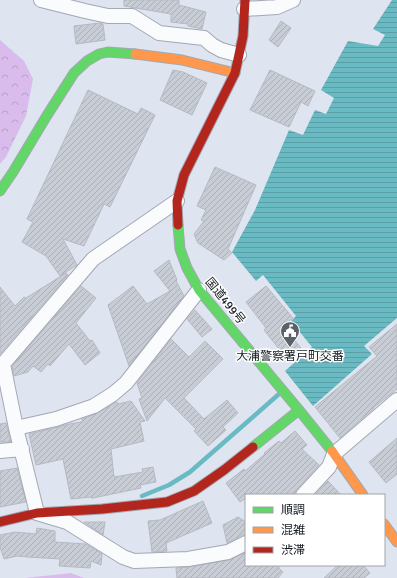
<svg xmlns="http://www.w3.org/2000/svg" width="397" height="578" font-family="Signika,'Noto Sans JP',sans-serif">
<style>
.forest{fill:url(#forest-crowns)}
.water{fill:url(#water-rules)}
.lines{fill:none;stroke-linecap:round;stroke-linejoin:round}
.stream{stroke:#69bac2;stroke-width:4.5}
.building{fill:url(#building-hatch);stroke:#b6b9c2}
.street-casing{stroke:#a3a8b1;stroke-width:16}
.fast-casing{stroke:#a3a8b1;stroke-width:11}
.slow-casing{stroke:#a3a8b1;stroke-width:11}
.jam-casing{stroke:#a3a8b1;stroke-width:11}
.street{stroke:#fafbfd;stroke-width:14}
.fast{stroke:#63d668;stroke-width:9}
.slow{stroke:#ff974d;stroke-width:9}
.jam{stroke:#b3261e;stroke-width:9}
.labels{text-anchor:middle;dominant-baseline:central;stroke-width:3;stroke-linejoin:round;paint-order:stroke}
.street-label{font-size:12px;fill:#161b22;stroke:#fff}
.poi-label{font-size:12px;fill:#161b22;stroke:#fff}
</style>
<defs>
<pattern id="forest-crowns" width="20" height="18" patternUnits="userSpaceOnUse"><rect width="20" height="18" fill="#d9bcec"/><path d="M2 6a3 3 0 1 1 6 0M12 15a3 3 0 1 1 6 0" fill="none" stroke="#baa1ca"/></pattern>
<pattern id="water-rules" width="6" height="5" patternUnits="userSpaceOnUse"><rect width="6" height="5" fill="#69bac2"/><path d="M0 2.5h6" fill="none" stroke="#5a9fa6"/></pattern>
<pattern id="building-hatch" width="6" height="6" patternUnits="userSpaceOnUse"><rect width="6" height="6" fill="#c8ccd4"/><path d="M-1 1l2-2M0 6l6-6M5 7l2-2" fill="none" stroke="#abafb6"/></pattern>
</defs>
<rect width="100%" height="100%" fill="#dee5f0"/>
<path class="forest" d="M0 40 24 61 33 79 26 116 6 157 0 164Z
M71 573 84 578H25Z"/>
<path class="water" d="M392 0H397V318L364 346 372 354 313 406 285 371 312 347 291 321 296 316 263 275 256 281 232 252 255 210 289 130 303 135 315 110 326 114 334 98 321 90 348 41 378 46 385 35 373 29Z"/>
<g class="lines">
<path class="stream" d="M142 496 169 485 190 472 279 394"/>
</g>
<path class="building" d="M124 0H179V5L206 12 202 29 188 26V24L171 22V14L124 6Z
M281 21 291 28 278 47 269 40Z
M100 23 103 24 105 40 76 44 74 26Z
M173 70 183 72 207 83 192 115 160 100Z
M270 70 315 91 308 106 301 102 289 127 250 110Z
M88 90 138 114 141 108 155 115 110 207 104 204 84 246 63 239 77 265 60 276 46 256 22 242 33 222 27 219Z
M215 167 256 185 228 249 232 253 224 260 198 243 194 234 204 221 201 220 206 210 197 206Z
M169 260 177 280 176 281 184 296 129 366 108 305 133 286 147 304 170 291 154 271Z
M66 273 68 275 0 354V287L15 306 24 297 26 298Z
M81 286 96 298 76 323 90 341 92 340 100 353 85 365 69 344 50 366 48 364 41 372 33 366 28 372 14 376 12 366Z
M266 286 293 318 283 326 301 348 287 359 264 330 266 328 246 302Z
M195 310 212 329 202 337 187 319 193 312Z
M397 324V389L373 408H374L340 438 315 407 377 356 369 347Z
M171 339 189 357 205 341 223 359 184 398 204 419 227 400 238 413 223 427 226 430 208 446 194 431 196 429 165 398 147 421 139 399 142 398 137 383Z
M131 401 145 421 140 422 144 441 111 449 114 477 143 472 142 469 153 467 156 482 140 485 141 488 93 498H91V497L71 499 63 459 36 465 29 434 58 427 69 424 82 422V419L98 413 114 403 117 402 118 404Z
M6 423 11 442H0V424Z
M295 431 307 445 302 449 319 465 297 489 293 495H246V498L240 502 226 483 244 469 245 471 265 454 264 453 279 441 281 443Z
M397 438V474L386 483 369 462Z
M17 468 26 502 0 507V471Z
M328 481 341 495H315Z
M203 501 212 523 166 543 167 551 152 552 148 521 160 520Z
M238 517 246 522V535H242L227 543 223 525Z
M84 522H105L103 535Z
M37 528 55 531V542L86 544 102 554 101 565 91 561 90 568 59 566 60 559 28 557 17 556 4 559 0 547V535L15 532 36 534Z
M246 552V565H278L279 568 283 572 278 578H177L176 568 189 567 229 560Z
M338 565H363L370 573 364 578H324Z"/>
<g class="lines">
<defs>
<path id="street" d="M41 0 85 11 108 16H132L159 33 204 38 212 45 221 50 239 55
M244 9 277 7 293 0
M3 364 16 428 37 513 67 522 123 557 134 561 188 559 228 552 246 543
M0 365 3 364 93 259 177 201
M16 428 56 419 94 406 113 394 126 383 199 290
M0 451 22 449
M303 495 329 467 334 454 397 400"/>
<path id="fast" d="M0 191 13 172 46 117 74 73 87 61 99 54 108 52 135 54
M178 225 180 249 187 268 199 290 299 410 332 451
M253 447 299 410"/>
<path id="slow" d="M135 54 182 60 235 73
M332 451 363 495
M384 524 397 542"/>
<path id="jam" d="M178 225 177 201 184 175 235 73 243 36 245 0
M0 522 37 513 102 509 167 502 194 491 224 470 253 447"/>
</defs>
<use href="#street" class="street-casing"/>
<use href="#fast" class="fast-casing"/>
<use href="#slow" class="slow-casing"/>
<use href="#jam" class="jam-casing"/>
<use href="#street" class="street"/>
<use href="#fast" class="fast"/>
<use href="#slow" class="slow"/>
<use href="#jam" class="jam"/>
</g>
<defs>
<symbol id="civic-pin" viewBox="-11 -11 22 30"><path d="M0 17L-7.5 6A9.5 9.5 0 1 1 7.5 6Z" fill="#5c626a" stroke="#fff"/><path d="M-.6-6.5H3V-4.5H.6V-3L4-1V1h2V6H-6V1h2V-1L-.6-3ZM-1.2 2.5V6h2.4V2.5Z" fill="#fff"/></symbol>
</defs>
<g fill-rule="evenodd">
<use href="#civic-pin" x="279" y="320" width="22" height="30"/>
</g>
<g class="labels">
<g class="street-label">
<text transform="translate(225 301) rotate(51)">国道499号</text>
</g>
<g class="poi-label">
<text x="290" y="356">大浦警察署戸町交番</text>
</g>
</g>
<rect x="245" y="494" width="140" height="72" fill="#ffffff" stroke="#a2a4a7"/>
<rect x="253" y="507" width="20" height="6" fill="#63d668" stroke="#a2a4a7"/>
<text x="281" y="514" font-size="12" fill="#161b22">順調</text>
<rect x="253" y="527" width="20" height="6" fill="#ff974d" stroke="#a2a4a7"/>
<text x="281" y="534" font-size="12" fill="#161b22">混雑</text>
<rect x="253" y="547" width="20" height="6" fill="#b3261e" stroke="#a2a4a7"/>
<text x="281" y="554" font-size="12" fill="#161b22">渋滞</text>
</svg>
